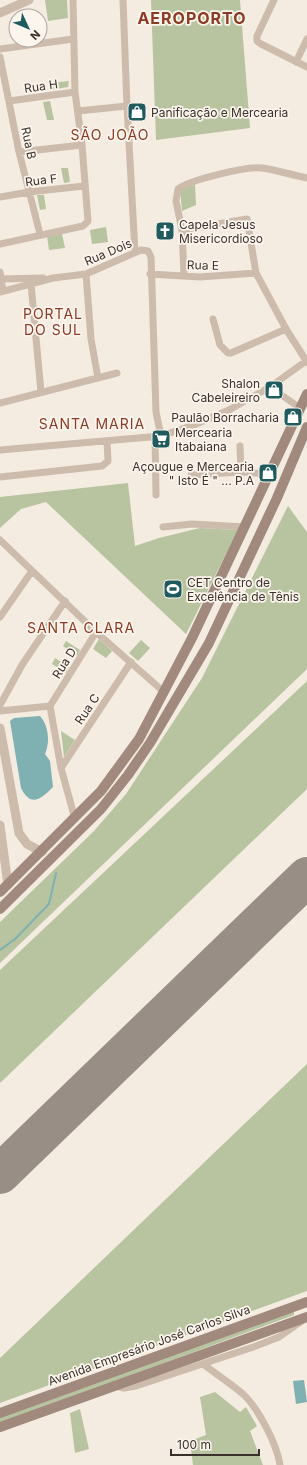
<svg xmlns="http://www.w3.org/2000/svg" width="307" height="1465" font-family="Inter,sans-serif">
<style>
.green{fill:#b8c4a0}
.water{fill:#7fb0b2}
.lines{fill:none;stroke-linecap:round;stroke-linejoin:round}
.stream{stroke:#7fb0b2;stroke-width:2}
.runway{stroke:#988e86;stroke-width:40}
.minor{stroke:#cdbbac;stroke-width:7}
.tertiary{stroke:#cdbbac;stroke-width:9}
.secondary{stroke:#a18a7d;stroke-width:10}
.labels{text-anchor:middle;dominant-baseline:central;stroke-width:3.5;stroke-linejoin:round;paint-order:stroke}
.street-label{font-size:12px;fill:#3b302b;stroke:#fbf5ee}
.poi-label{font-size:12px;fill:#3b302b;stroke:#fbf5ee;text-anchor:start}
.quarter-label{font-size:14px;letter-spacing:1px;fill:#8c3b22;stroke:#fbf5ee}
.district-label{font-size:16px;font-weight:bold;letter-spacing:1px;fill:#8c3b22;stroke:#fbf5ee}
</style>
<rect width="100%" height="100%" fill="#f4ebe1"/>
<path class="green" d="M45 0H67L68 18 48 21Z
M151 0H240L250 128 156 140Z
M69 81 68 87 50 90V83Z
M50 101 54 120H47L43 102Z
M61 168H68L70 182 64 183Z
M195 185 196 205 182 211 180 190 183 187Z
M37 195H44L46 209 40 210Z
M106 227 108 242 92 244 90 230Z
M62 234 65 248 49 250 47 236Z
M128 483 135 546 159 538 200 528 238 530 186 634 46 502 21 509 0 528V497Z
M288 506 307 532V669L0 963V922L94 831 126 794 202 678Z
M99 639 112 651 106 658 93 649Z
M141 640 150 648 138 661 129 653Z
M66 641 80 650 77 656 63 646Z
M55 658 69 667 66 673 52 664Z
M307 681V789L0 1083V970Z
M61 731 75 740 64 757Z
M307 1064V1291L0 1403V1358Z
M294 1311V1315L0 1424V1416Z
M215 1392 240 1412 246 1407 257 1426 250 1431 263 1465H193L190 1441 206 1435 200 1397Z
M80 1409 89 1449 75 1453 70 1413Z"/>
<path class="water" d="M40 716C49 726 50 743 45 754L50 761 53 787C41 799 31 808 21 788L10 721 14 718Z
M304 1380 307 1402 296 1404 293 1381Z"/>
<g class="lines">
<path class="stream" d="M0 950 15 939 49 904 56 873"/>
<path class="runway" d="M0 1174 307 877"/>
<path class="minor" d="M123 0 127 106 135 252
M274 0 257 36V41L261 44 307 67
M0 49 73 39
M0 57 19 152 40 234
M296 62 307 39
M9 101 75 92
M78 111 127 106
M19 152 82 145
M0 197 29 192 84 186
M182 230 247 219 256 273 286 329 307 362
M0 244 83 226 88 221 82 145 75 92 73 0
M0 272 3 291
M86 274 91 339 98 378
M150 274 200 277 256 273
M184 275 182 230 176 201 178 189C189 180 247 166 262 168 277 170 292 175 307 178
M1 279 43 278
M31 284 41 392
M0 292 53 278 86 274 141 250 148 251 151 257 156 412 161 436
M213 319 220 345 228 353H231L286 329
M270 387 300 408
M0 403 117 373
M155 437 156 495
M240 446 241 472
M0 450 161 436 194 425 229 410 270 387 306 361
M191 475 241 472 270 474
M0 477 102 466 108 461 107 441
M163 527 192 524 245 527
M0 540 96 632 164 692
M0 617 32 571
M0 705 22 665 65 601
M50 706 61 768 75 819
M50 706 96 632
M0 711 50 706
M61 768 131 662
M203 1364C216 1374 230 1383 243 1394 258 1408 277 1444 280 1465
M115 1386 124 1388 136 1386 256 1346 279 1337 302 1321"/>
<path class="tertiary" d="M0 13 29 0
M0 728 19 833 27 844 42 852
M0 825 8 885"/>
<path class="secondary" d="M0 892 101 791 139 739 192 638 307 394
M0 909 101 809 128 775 150 743 209 643 277 498 307 427
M0 1413 307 1302
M0 1427 307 1317"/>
</g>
<defs>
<symbol id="shop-square" viewBox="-11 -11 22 22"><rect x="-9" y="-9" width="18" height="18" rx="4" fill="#1f5a5e" stroke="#fbf5ee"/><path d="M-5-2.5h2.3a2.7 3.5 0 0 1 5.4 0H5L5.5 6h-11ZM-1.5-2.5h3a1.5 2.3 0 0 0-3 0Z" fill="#fff"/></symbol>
<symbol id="church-square" viewBox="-11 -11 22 22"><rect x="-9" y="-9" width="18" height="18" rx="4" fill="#1f5a5e" stroke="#fbf5ee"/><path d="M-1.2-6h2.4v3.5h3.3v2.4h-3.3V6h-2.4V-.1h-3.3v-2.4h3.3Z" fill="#fff"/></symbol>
<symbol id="supermarket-square" viewBox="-11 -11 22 22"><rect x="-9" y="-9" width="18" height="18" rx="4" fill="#1f5a5e" stroke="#fbf5ee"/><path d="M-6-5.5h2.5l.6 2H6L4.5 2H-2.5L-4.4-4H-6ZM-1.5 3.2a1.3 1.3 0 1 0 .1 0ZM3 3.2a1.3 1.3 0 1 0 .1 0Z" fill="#fff"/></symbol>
<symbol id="stadium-square" viewBox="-11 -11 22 22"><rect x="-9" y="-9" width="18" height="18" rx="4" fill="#1f5a5e" stroke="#fbf5ee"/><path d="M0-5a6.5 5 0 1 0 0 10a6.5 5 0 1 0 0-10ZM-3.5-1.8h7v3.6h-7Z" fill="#fff"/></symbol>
</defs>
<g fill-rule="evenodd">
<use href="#shop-square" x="126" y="101" width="22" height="22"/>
<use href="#church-square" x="154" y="220" width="22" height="22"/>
<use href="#shop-square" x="263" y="379" width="22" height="22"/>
<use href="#shop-square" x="282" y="406" width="22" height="22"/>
<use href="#supermarket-square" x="150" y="428" width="22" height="22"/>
<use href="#shop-square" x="257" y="462" width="22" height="22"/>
<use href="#stadium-square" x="162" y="578" width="22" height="22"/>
</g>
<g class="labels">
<g class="street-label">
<text transform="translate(41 86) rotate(-8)">Rua H</text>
<text transform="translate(29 143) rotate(78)">Rua B</text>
<text transform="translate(41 180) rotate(-7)">Rua F</text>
<text transform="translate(108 252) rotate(-23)">Rua Dois</text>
<text transform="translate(203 265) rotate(1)">Rua E</text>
<text transform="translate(64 663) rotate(-58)">Rua D</text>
<text transform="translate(87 709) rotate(-56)">Rua C</text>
<text transform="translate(149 1345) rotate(-20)">Avenida Empresário José Carlos Silva</text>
</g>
<g class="poi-label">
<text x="151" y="112">Panificação e Mercearia</text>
<text x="179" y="224">Capela Jesus<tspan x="179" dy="14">Misericordioso</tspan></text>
<text x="260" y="383" text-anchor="end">Shalon<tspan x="260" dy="14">Cabeleireiro</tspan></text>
<text x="279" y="417" text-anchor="end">Paulão Borracharia</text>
<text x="175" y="432">Mercearia<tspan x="175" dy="14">Itabaiana</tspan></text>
<text x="254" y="466" text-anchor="end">Açougue e Mercearia<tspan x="254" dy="14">" Isto É " ... P.A</tspan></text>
<text x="187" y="582">CET Centro de<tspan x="187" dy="14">Excelência de Tênis</tspan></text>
</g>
<g class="quarter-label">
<text x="110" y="134">SÃO JOÃO</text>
<text x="53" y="313">PORTAL<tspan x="53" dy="16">DO SUL</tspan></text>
<text x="92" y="423">SANTA MARIA</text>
<text x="81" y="627">SANTA CLARA</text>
</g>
<g class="district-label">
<text x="192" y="18">AEROPORTO</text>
</g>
</g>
<g transform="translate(28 28) rotate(134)"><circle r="19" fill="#fbf5ee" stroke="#aea6a0"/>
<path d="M0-3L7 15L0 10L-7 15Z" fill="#1f5a5e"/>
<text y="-6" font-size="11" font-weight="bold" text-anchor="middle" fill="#3b302b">N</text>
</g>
<path d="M171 1449v6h88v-6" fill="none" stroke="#3b302b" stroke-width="2"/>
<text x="177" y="1449" font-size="12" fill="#3b302b" stroke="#fbf5ee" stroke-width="3" paint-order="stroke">100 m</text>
</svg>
